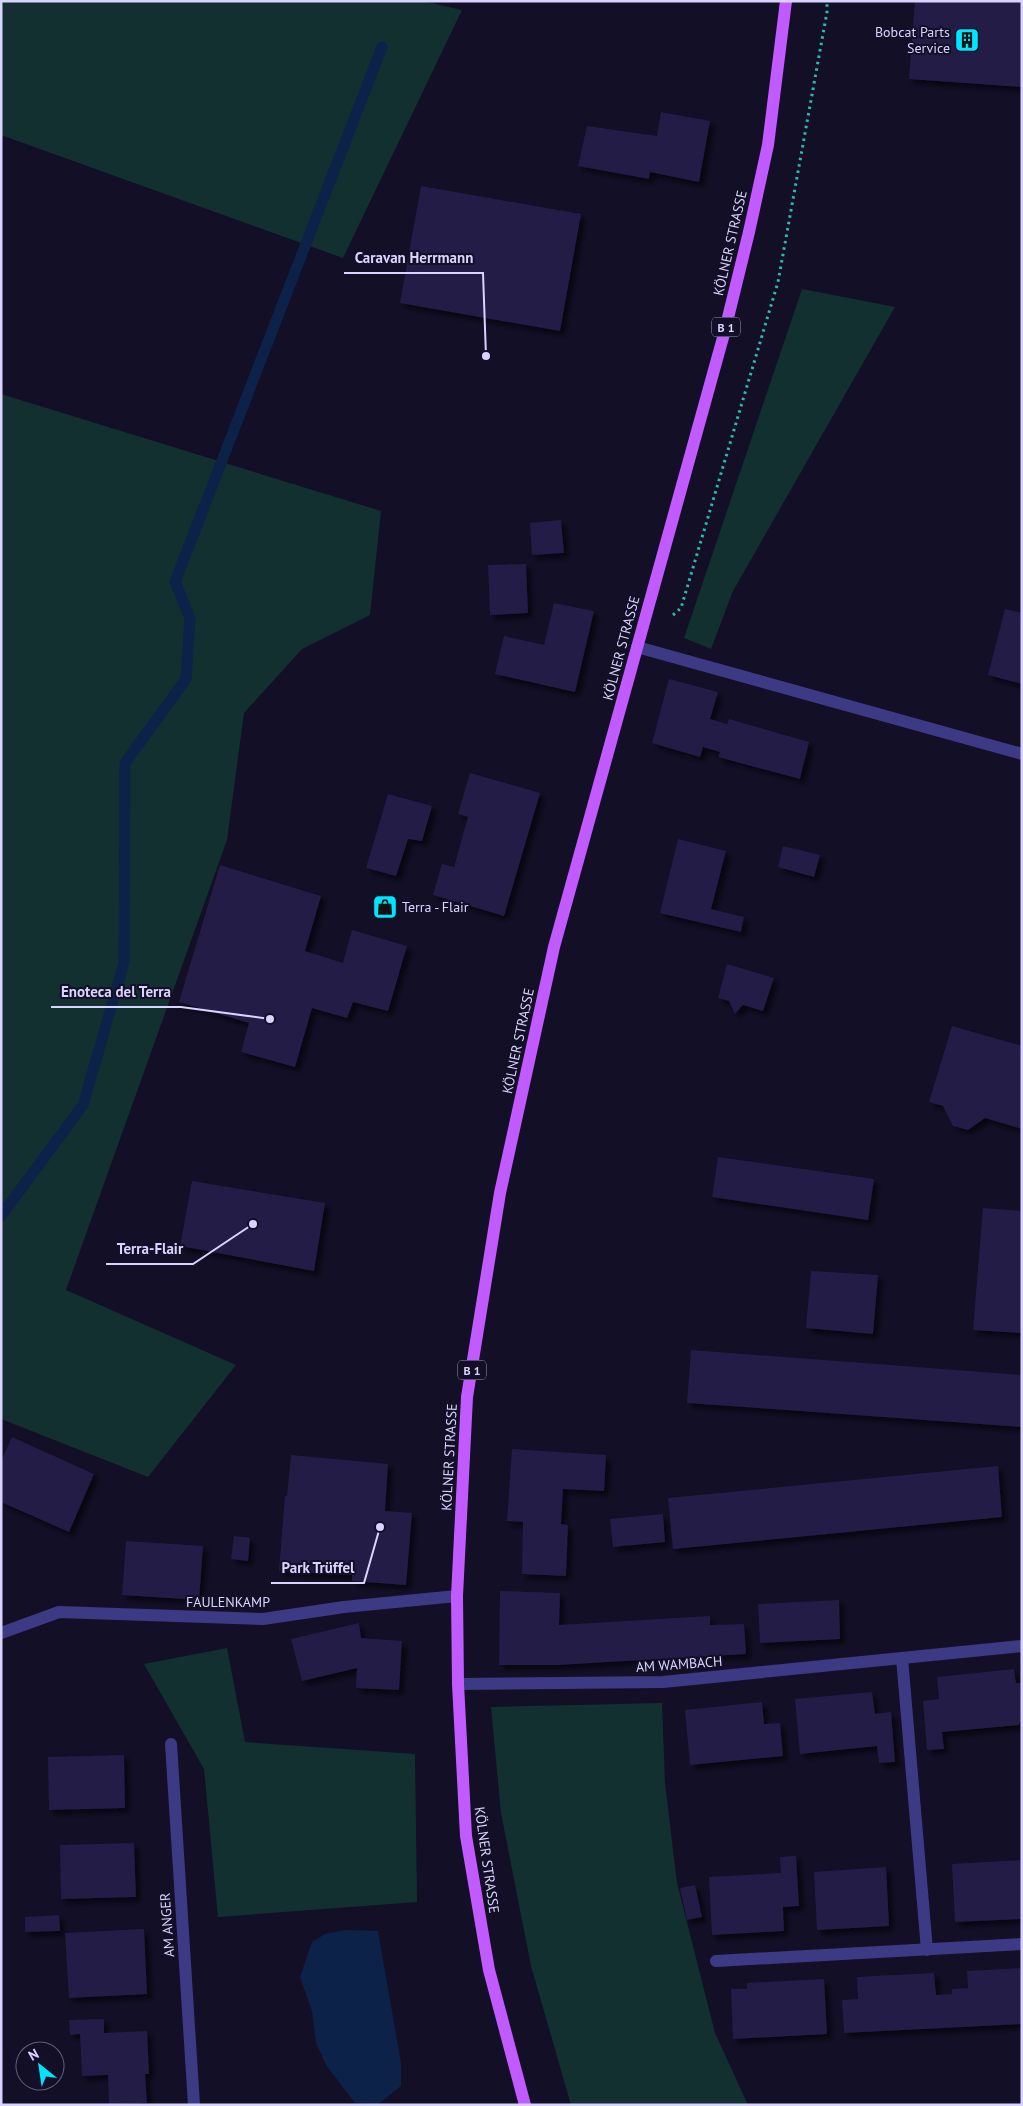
<svg xmlns="http://www.w3.org/2000/svg" width="1023" height="2106" font-family="'PT Sans',sans-serif">
<style>
.green{fill:#12302f}
.water{fill:#0c2248}
.lines{fill:none;stroke-linecap:round;stroke-linejoin:round}
.stream{stroke:#0c2248;stroke-width:11}
.building{fill:#241b47;filter:url(#shadow)}
.path{stroke:#2fb8b0;stroke-width:3;stroke-dasharray:2.5 4;stroke-linecap:butt}
.minor{stroke:#3d3a85;stroke-width:12}
.major{stroke:#c25bff;stroke-width:12}
.labels{text-anchor:middle;dominant-baseline:central;stroke-width:4;stroke-linejoin:round;paint-order:stroke}
.shield{fill:#130f26;stroke:#9e99be;stroke-width:1}
.shield-label{font-size:12px;font-weight:bold;fill:#d9d4ff}
.poi-label{font-size:14px;fill:#d9d4ff;stroke:#130f26;text-anchor:end}
.street-label{font-size:14px;fill:#d9d4ff;stroke:#130f26}
.leader{fill:none;stroke:#d9d4ff;stroke-width:2}
.callout-dot{fill:#d9d4ff;stroke:#130f26;stroke-width:2}
.callout-label{font-size:15px;text-anchor:middle;font-weight:bold;fill:#d9d4ff;stroke:#130f26;stroke-width:4;stroke-linejoin:round;paint-order:stroke}
</style>
<defs>
<filter id="shadow"><feDropShadow dx="4.5" dy="4.5" stdDeviation="2.5" flood-color="#0009"/></filter>
</defs>
<rect width="100%" height="100%" fill="#130f26"/>
<path class="green" d="M4 1H423L462 10 343 258 1 135V10Z
M802 289 895 307 733 591 711 649 684 638Z
M1 394 381 511 370 615 302 649 244 713 227 840 66 1290 236 1365 148 1477 1 1419Z
M227 1648 245 1742 415 1754 417 1902 218 1917 204 1769 144 1664Z
M662 1703 665 1783 677 1883 715 2033 748 2105H571L531 1966 501 1813 491 1707Z"/>
<path class="water" d="M345 1930 378 1931 401 2063V2086L377 2105 355 2103 326 2065 316 2043 312 2011 300 1977 312 1942 325 1934Z"/>
<g class="lines">
<path class="stream" d="M1 1216 83 1105 124 963 125 763 186 679 190 618 175 582 382 47"/>
</g>
<path class="building" d="M915 1H1022V87L909 79Z
M661 112 710 121 699 182 650 172 649 179 578 166 587 126 657 136Z
M421 186 581 214 560 331 400 303Z
M561 520 564 553 532 555 530 523Z
M526 564 528 613 490 615 488 565Z
M554 603 594 611 575 692 495 674 504 636 544 645Z
M1005 609 1022 613V684L988 675Z
M669 679 718 692 710 719 727 724 729 719 809 742 800 779 718 757 720 752 703 747 700 757 652 743Z
M470 773 540 793 504 916 433 895 442 864 454 867 468 817 458 814Z
M388 794 432 806 422 841 408 839 396 876 366 868Z
M678 839 726 851 711 909 744 917 741 932 660 913Z
M783 846 820 855 814 877 778 867Z
M220 865 321 896 305 951 343 963 352 930 407 946 388 1011 353 1002 347 1018 312 1008 295 1067 241 1052 249 1023 179 1002Z
M727 964 774 978 763 1011 743 1005 735 1014 729 1001 718 998Z
M952 1026 1022 1046V1129L985 1118 968 1130 953 1126 943 1106 929 1102Z
M718 1157 874 1179 868 1220 712 1197Z
M192 1181 325 1203 314 1271 180 1246Z
M983 1208 1022 1211V1333L973 1330Z
M811 1271 878 1275 873 1334 806 1328Z
M691 1350 1022 1375V1427L687 1403Z
M12 1437 94 1474 69 1532 1 1502V1461Z
M512 1449 606 1455 604 1491 563 1489 561 1524 568 1525 566 1576 522 1574 523 1522 507 1521Z
M291 1455 388 1464 385 1511 412 1513 406 1585 352 1581V1575L279 1571 285 1496H287Z
M998 1466 1002 1517 673 1549 668 1498Z
M663 1514 665 1542 613 1547 610 1519Z
M234 1536 250 1538 248 1561 231 1559Z
M126 1541 203 1546 199 1600 122 1595Z
M500 1591 560 1593 559 1625 710 1616V1625L744 1624 746 1654 557 1665H499Z
M839 1600 840 1639 760 1643 758 1604Z
M359 1623 361 1638 402 1641 399 1690 356 1688 357 1668 302 1681 291 1639Z
M1014 1669 1016 1683H1022V1721L1020 1722 1019 1725 942 1732 944 1749 927 1750 923 1701 939 1699 937 1677Z
M872 1692 875 1714 891 1712 895 1762 879 1763 877 1746 800 1754 795 1699Z
M762 1702 764 1724 780 1723 783 1756 690 1765 685 1710Z
M124 1755 125 1808 49 1810 48 1757Z
M134 1843 136 1897 61 1899 60 1845Z
M796 1856 799 1906 783 1907 784 1931 712 1935 709 1877 781 1873 780 1857Z
M1022 1860V1919L955 1922 952 1864Z
M886 1867 889 1926 817 1930 814 1872Z
M695 1885 702 1917 687 1920 680 1888Z
M59 1915 60 1931 25 1932V1917Z
M144 1929 147 1994 69 1998 65 1933Z
M1022 1968V2024L844 2033 842 2000 858 1999 857 1977 934 1973 936 1995 952 1994V1989L968 1988 967 1971Z
M824 1979 827 2034 733 2039 731 1989H747V1983Z
M104 2019V2033L147 2031 149 2074H145L147 2103 109 2104 108 2075 82 2076 80 2034 70 2035 69 2020Z"/>
<g class="lines">
<path class="path" d="M673 615 681 608 778 282 827 12V1"/>
<path class="minor" d="M637 647 1022 754
M1 1633 59 1612 263 1619 344 1607 457 1596
M902 1658 927 1950
M458 1684 663 1682 1022 1646
M171 1744 194 2105
M716 1961 1022 1944"/>
<path class="major" d="M525 2105 489 1970 466 1836 458 1684 457 1596 467 1397 500 1193 554 947 724 334 749 232 768 145 786 1"/>
</g>
<defs>
<symbol id="building-square" viewBox="-11 -11 22 22"><rect x="-9" y="-9" width="18" height="18" rx="4" fill="#00e5ff" stroke="#130f26"/><path d="M-4-6H4V6H1V3H-1V6H-4ZM-2.5-4.3h1.7v1.8h-1.7ZM.8-4.3h1.7v1.8H.8ZM-2.5-1h1.7V.8h-1.7ZM.8-1h1.7V.8H.8Z" fill="#111"/></symbol>
<symbol id="shop-square" viewBox="-11 -11 22 22"><rect x="-9" y="-9" width="18" height="18" rx="4" fill="#00e5ff" stroke="#130f26"/><path d="M-5-2.5h2.3a2.7 3.5 0 0 1 5.4 0H5L5.5 6h-11ZM-1.5-2.5h3a1.5 2.3 0 0 0-3 0Z" fill="#111"/></symbol>
</defs>
<g fill-rule="evenodd">
<use href="#building-square" x="953" y="26" width="28" height="28"/>
<use href="#shop-square" x="371" y="893" width="28" height="28"/>
</g>
<g class="labels">
<g class="shield">
<rect x="712" y="317.5" width="28" height="19" rx="4"/>
<rect x="458" y="1360.5" width="28" height="19" rx="4"/>
</g>
<g class="shield-label">
<text x="726" y="327">B 1</text>
<text x="472" y="1370">B 1</text>
</g>
<g class="poi-label">
<text x="950" y="32">Bobcat Parts<tspan x="950" dy="16">Service</tspan></text>
<text x="402" y="907" text-anchor="start">Terra - Flair</text>
</g>
<g class="street-label">
<text transform="translate(730 243) rotate(-77)">KÖLNER STRASSE</text>
<text transform="translate(621 648) rotate(-75)">KÖLNER STRASSE</text>
<text transform="translate(518 1041) rotate(-78)">KÖLNER STRASSE</text>
<text transform="translate(449 1457) rotate(-87)">KÖLNER STRASSE</text>
<text x="228" y="1602">FAULENKAMP</text>
<text transform="translate(679 1664) rotate(-4)">AM WAMBACH</text>
<text transform="translate(487 1860) rotate(82)">KÖLNER STRASSE</text>
<text transform="translate(167 1925) rotate(-94)">AM ANGER</text>
</g>
</g>
<path class="leader" d="M486 356L483 273H344M270 1019L181 1007H51M253 1224L193 1264H106M380 1527L364 1583H271"/>
<g class="callout-dot">
<circle cx="486" cy="356" r="5"/>
<circle cx="270" cy="1019" r="5"/>
<circle cx="253" cy="1224" r="5"/>
<circle cx="380" cy="1527" r="5"/>
</g>
<g class="callout-label">
<text x="414" y="263">Caravan Herrmann</text>
<text x="116" y="997">Enoteca del Terra</text>
<text x="150" y="1254">Terra-Flair</text>
<text x="318" y="1573">Park Trüffel</text>
</g>
<rect width="1023" height="2106" fill="none" stroke="#d9d4ff" stroke-width="5"/>
<g transform="translate(40 2066) rotate(330)"><circle r="24" fill="#130f26" stroke="#625e7d"/>
<path d="M0-4L9 19L0 12L-9 19Z" fill="#00e5ff"/>
<text y="-8" font-size="14" font-weight="bold" text-anchor="middle" fill="#d9d4ff">N</text>
</g>
</svg>
